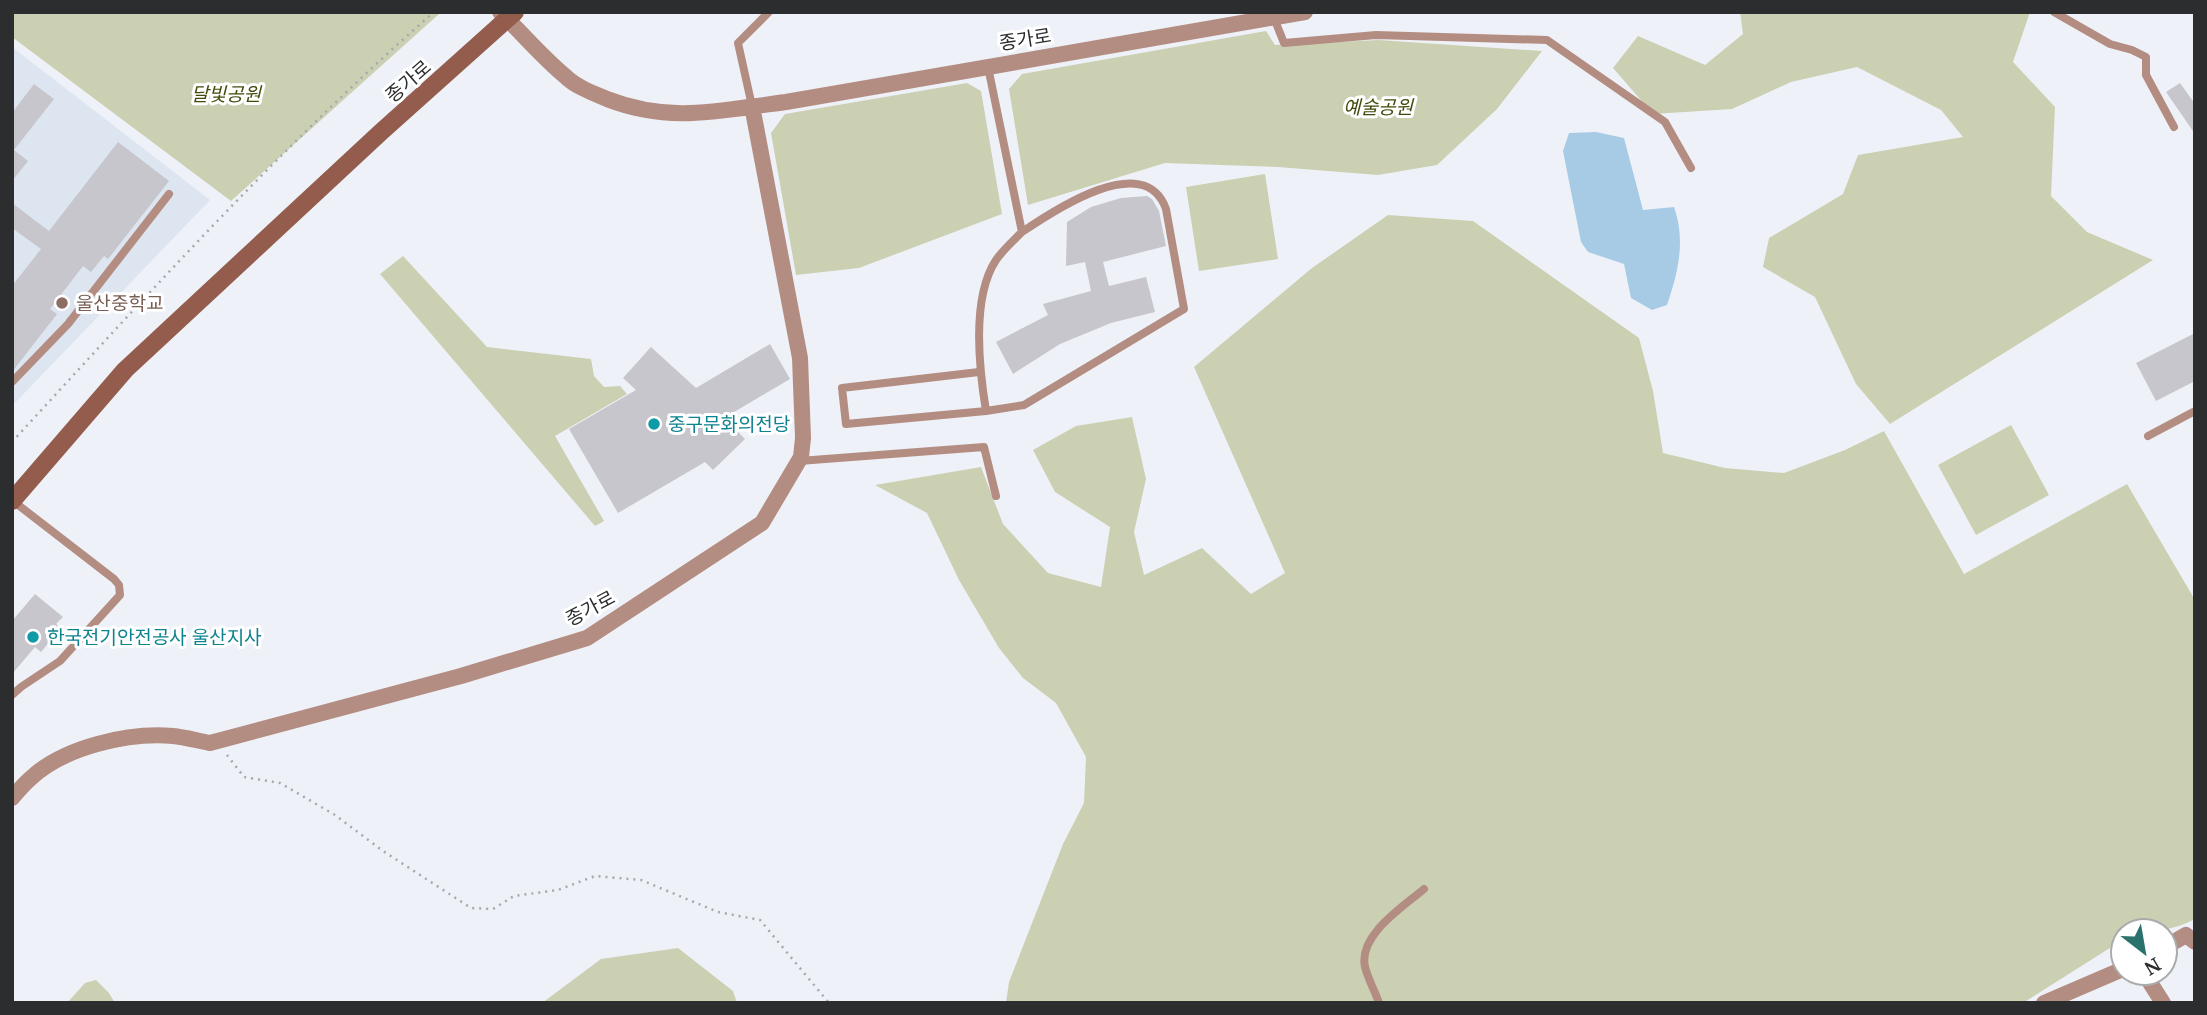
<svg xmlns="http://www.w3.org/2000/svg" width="2207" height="1015" font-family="'Noto Serif','Noto Sans KR',serif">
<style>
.built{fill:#dce5f0}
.green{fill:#cbd0b3}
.water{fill:#a8cbe5}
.building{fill:#c6c6cc}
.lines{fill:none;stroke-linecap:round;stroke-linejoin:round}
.path{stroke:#a5a8ac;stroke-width:2.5;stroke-dasharray:2 5;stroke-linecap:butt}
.service{stroke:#b48d82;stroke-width:8}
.minor{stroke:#b48d82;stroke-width:16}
.secondary{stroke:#935c4c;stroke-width:18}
.education-dot{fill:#8d6e63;stroke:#fff;stroke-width:2.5}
.culture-dot{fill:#0f9aa8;stroke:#fff;stroke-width:2.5}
.labels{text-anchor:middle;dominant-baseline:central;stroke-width:6;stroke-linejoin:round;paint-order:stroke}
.street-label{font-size:19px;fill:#2b2d2e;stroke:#fff}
.park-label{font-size:19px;font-style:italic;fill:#444a0b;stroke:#fff}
.education-label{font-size:19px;fill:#785e54;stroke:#fff;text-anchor:start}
.culture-label{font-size:19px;fill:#0d838f;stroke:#fff;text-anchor:start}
</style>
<rect width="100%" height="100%" fill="#eef2f8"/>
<path class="built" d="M12 47 210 200 12 406Z"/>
<path class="green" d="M12 12H439V14L231 201 12 37Z
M1740 12H2030L2013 62 2055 107 2051 196 2087 232 2153 260 1890 424 1856 384 1815 297 1763 267 1769 238 1843 194 1858 155 1963 137 1941 110 1857 67 1791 82 1732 109 1653 114 1613 68 1638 36 1705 65 1743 34Z
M1266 31 1275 45 1379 40 1542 51 1497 109 1437 165 1378 175 1278 167 1165 163 1028 205 1009 89 1022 74Z
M967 83 981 91 1002 214 859 268 796 275 771 133 785 114Z
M1265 174 1278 259 1199 271 1186 187Z
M1388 215 1473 221 1639 338 1653 391 1663 453 1725 468 1784 473 1845 450 1884 431 1964 574 2127 484 2195 600V919C2171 932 2150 931 2123 931V943L2113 946 2023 1003H1006L1009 982 1063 844 1084 803 1086 757 1056 703 1023 678 999 648 959 580 927 513 875 485 981 467 1003 524 1048 573 1101 587 1110 527 1055 492 1033 450 1076 426 1132 417 1146 479 1134 532 1144 575 1202 548 1251 594 1285 573 1194 367 1312 268Z
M403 256 487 347 591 359 594 376 604 387 620 386 627 394 555 436 604 521 595 526 380 274Z
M2011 425 2049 495 1976 535 1938 465Z
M678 948 733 991 737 1003H542L601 959Z
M96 980 109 993 115 1003H67L85 983Z"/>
<path class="water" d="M1596 132 1624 138 1643 210 1674 207C1686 240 1678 273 1667 305L1652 310 1631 298 1624 264 1588 252 1581 242 1563 151 1569 133Z"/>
<path class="building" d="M2180 83 2195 104V134L2166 92Z
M34 84 54 99 14 150 28 161 12 181V113Z
M118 142 169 181 108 259 104 256 91 272 83 266 50 309 57 314 12 372V286L41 249 12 228V203L49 231Z
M1147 196 1152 199 1159 211 1166 246 1103 262 1109 286 1146 277 1155 312 1111 323 1060 344 1013 374 996 342 1048 315 1043 304 1091 291 1085 262 1066 266 1067 222 1091 207 1121 198Z
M2195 333V381L2156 401 2136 363Z
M770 344 790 379 724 418 745 439 713 470 705 462 618 513 569 429 636 390 623 378 651 347 696 388Z
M35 594 63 617 56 624 61 628 41 652 35 647 12 674V621Z"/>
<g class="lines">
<path class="path" d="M12 442C148 294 282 145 434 12
M227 755 244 777 280 783 335 815 383 851 471 908 493 909 514 896 558 890 595 876 641 880 718 912 760 920 829 1003"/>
<path class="service" d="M2054 12 2110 44 2132 50 2146 57V75L2174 127
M1274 18 1284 43 1376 35 1547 40 1665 122 1691 168
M988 67 1022 232C1013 241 1003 250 996 260 971 298 979 368 986 411L1024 405 1184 309 1166 209C1145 149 1053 211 1022 232
M752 106 738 43 769 12
M979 372 842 388 846 424 986 411
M12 382 68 324 169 194
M2148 436 2195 411
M799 461 984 447 996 496
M12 695 21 687 60 661 120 595 119 585 114 579 13 501
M1379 1003C1375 991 1368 979 1365 967 1358 935 1403 907 1424 889"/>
<path class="minor" d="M500 12C522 33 542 57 565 76 576 87 593 93 607 99 671 124 721 110 786 102L1305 12
M12 798C18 791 24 784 31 778 64 747 129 732 173 736 185 737 198 741 210 743L461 676 587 638 762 523 801 457 803 438 800 358 752 106
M2165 947 2186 935 2195 942
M2144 973 2163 1003
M2044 1003 2123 969"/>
<path class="secondary" d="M12 501 125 370 381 132 515 12"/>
</g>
<circle class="education-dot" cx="62" cy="303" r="7"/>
<g class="culture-dot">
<circle cx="654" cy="424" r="7"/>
<circle cx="33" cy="637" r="7"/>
</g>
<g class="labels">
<g class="street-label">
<text transform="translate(1025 39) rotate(-9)">종가로</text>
<text transform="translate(408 81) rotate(-41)">종가로</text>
<text transform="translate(590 608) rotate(-28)">종가로</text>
</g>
<g class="park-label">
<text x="226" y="94">달빛공원</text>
<text x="1378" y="107">예술공원</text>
</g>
<g class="education-label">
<text x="76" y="303">울산중학교</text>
</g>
<g class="culture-label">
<text x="668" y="424">중구문화의전당</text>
<text x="47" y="637">한국전기안전공사 울산지사</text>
</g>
</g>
<rect width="2207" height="1015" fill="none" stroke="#2b2d2e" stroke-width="28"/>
<g transform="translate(2144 952) rotate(149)"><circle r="33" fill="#ffffff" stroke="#aaabab" stroke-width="2"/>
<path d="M0-5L12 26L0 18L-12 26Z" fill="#2a726b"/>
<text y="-10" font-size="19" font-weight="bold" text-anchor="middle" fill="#2b2d2e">N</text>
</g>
</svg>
